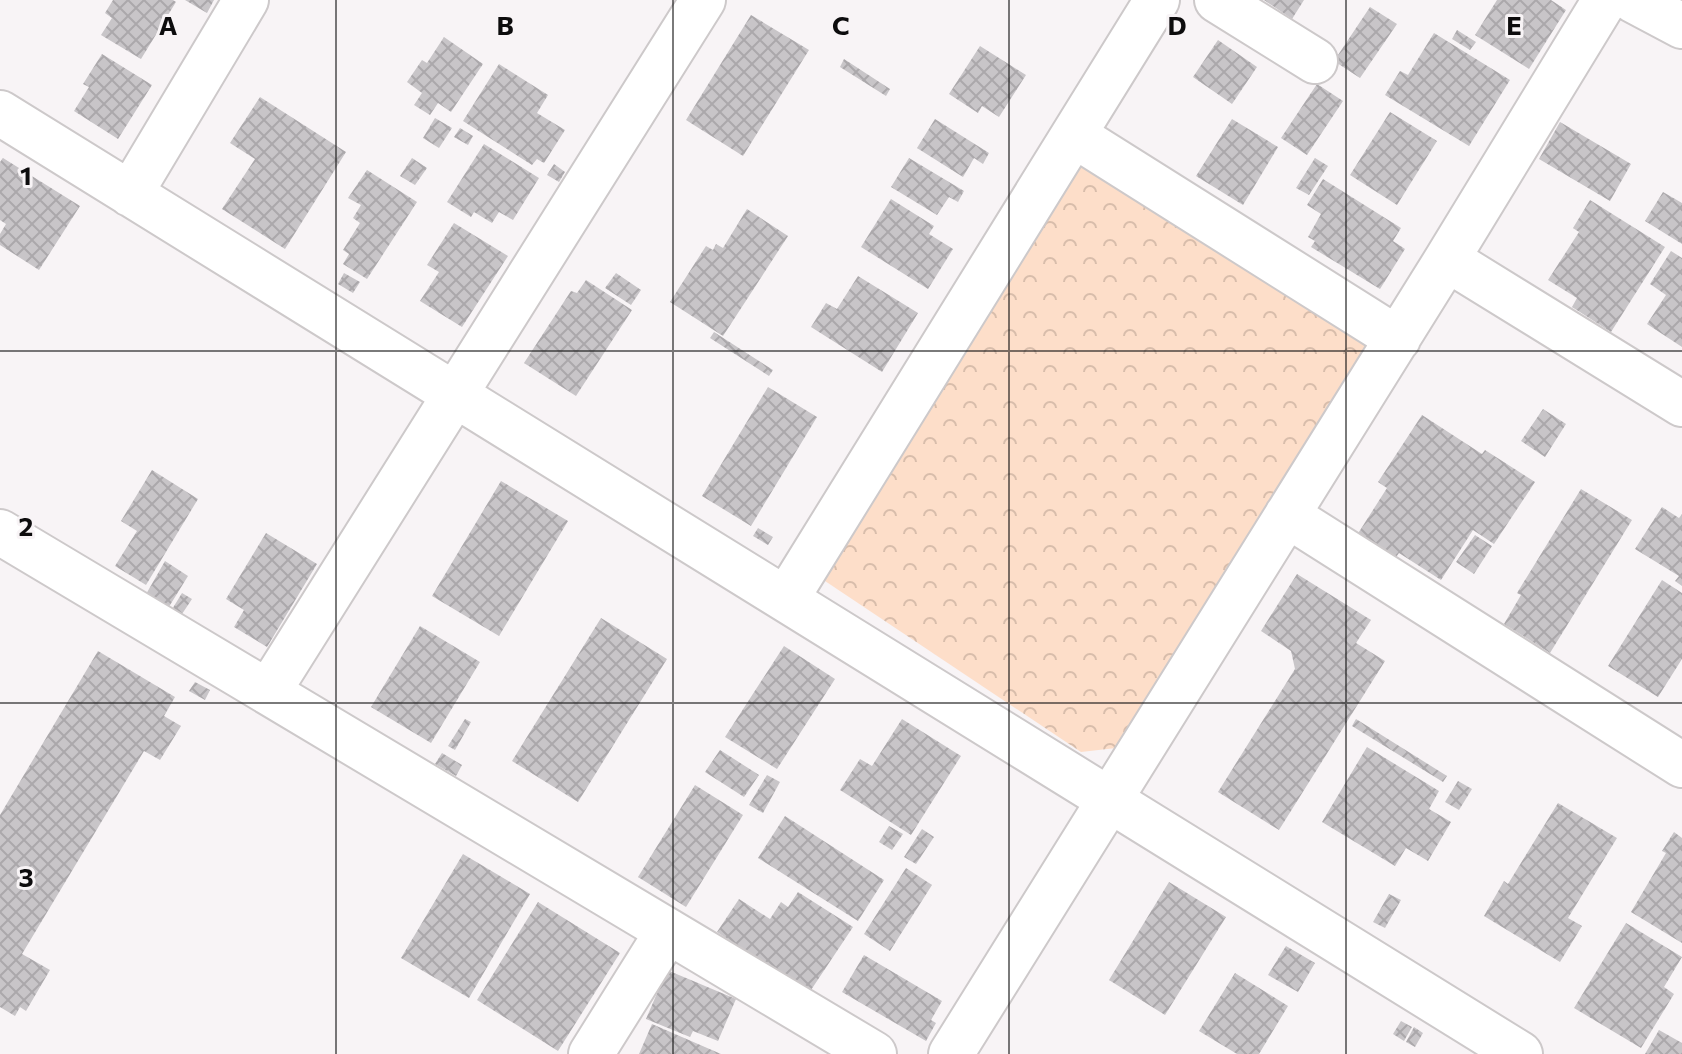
<svg xmlns="http://www.w3.org/2000/svg" width="1682" height="1054" font-family="Commissioner,sans-serif">
<style>
.forest{fill:url(#forest-crowns)}
.building{fill:url(#building-cross-hatch)}
.lines{fill:none;stroke-linecap:round;stroke-linejoin:round}
.street-casing{stroke:#cdc9ca;stroke-width:48}
.street{stroke:#fff;stroke-width:44}
.grid{fill:none;stroke:#0d0c0d;stroke-width:2;stroke-opacity:0.55}
.grid-label{font-size:26px;text-anchor:middle;font-weight:bold;fill:#0d0c0d;stroke:#f8f4f6;stroke-width:6;stroke-linejoin:round;paint-order:stroke}
</style>
<defs>
<pattern id="forest-crowns" width="20" height="18" patternUnits="userSpaceOnUse" patternTransform="scale(2)"><rect width="20" height="18" fill="#fddec9"/><path d="M2 6a3 3 0 1 1 6 0M12 15a3 3 0 1 1 6 0" fill="none" stroke="#d8bdab"/></pattern>
<pattern id="building-cross-hatch" width="8" height="8" patternUnits="userSpaceOnUse" patternTransform="scale(2)"><rect width="8" height="8" fill="#c8c5c8"/><path d="M0 0l8 8M0 8l8-8" fill="none" stroke="#aba8ab"/></pattern>
</defs>
<rect width="100%" height="100%" fill="#f8f4f6"/>
<path class="forest" d="M1085 158 1372 339 1116 748 1081 752 822 579Z"/>
<path class="building" d="M113 0H173L176 2 141 59 101 35 112 18 105 13Z
M185 0H214L207 13Z
M1264 0H1304L1292 19Z
M1497 0H1551L1566 10 1529 69 1475 35Z
M1370 7 1397 24 1360 78 1334 61Z
M751 15 809 50 743 156 686 120Z
M1457 30 1476 42 1470 50 1452 39Z
M1434 33 1510 80 1469 146 1385 95 1400 71 1408 75Z
M444 37 483 64 451 112 438 103 430 115 414 105 422 93 407 82 422 60 427 63Z
M1218 40 1257 67 1232 104 1193 77Z
M980 46 1026 75 999 117 982 106 978 113 949 94Z
M102 54 152 85 118 139 74 111 89 87 83 84Z
M844 59 890 89 886 96 840 67Z
M499 64 548 95 537 113 565 130 544 163 537 159 532 165 463 121Z
M1317 84 1343 101 1307 155 1281 138Z
M260 97 346 152 285 249 222 209 255 159 230 143Z
M1390 112 1437 141 1397 205 1350 175Z
M435 118 452 128 439 148 423 138Z
M935 119 989 153 983 164 974 158 963 177 917 148Z
M1232 119 1278 147 1243 205 1196 176Z
M1560 122 1631 164 1610 201 1539 159Z
M460 128 473 136 468 145 454 137Z
M484 144 539 178 513 220 499 212 492 223 474 212 471 217 447 202Z
M3 158 80 206 39 270 0 245V234L6 224 0 220V162Z
M412 158 427 168 415 185 400 176Z
M909 158 964 191 958 202 949 197 937 215 891 187Z
M1315 158 1328 166 1309 195 1296 188Z
M554 164 565 172 559 182 547 175Z
M367 170 417 202 367 279 343 264 349 254 343 250 360 223 353 218 361 205 348 198Z
M1323 179 1401 228 1393 241 1405 249 1380 289 1311 247 1315 241 1308 237 1321 214 1307 205Z
M1663 192 1682 203V244L1645 221Z
M891 199 934 226 929 234 953 249 928 289 861 247Z
M1590 200 1665 247 1611 332 1572 307 1577 298 1548 280 1579 232 1573 228Z
M747 209 788 236 723 336 670 302 706 246 713 250 716 244 723 248Z
M454 223 508 256 462 327 420 301 439 272 427 265Z
M1671 251 1682 258V347L1647 324 1666 295 1650 284Z
M344 273 360 282 353 293 338 284Z
M616 273 641 290 631 305 605 288Z
M858 276 918 313 882 372 811 327 826 303 837 309Z
M586 280 632 310 576 396 524 363 571 291 577 293Z
M714 332 773 370 769 376 710 338Z
M768 387 817 417 751 526 702 496Z
M1543 409 1566 424 1545 457 1521 441Z
M1422 415 1482 454 1485 450 1535 482 1494 544 1473 530 1441 580 1399 553 1394 560 1357 535 1387 488 1378 482Z
M152 470 198 499 146 585 115 566 137 531 121 521Z
M501 481 568 521 499 636 432 596Z
M1581 489 1632 520 1550 653 1504 624 1521 595 1517 593Z
M1662 507 1679 518 1682 514V586L1675 581 1679 576 1635 549Z
M758 528 773 537 768 545 753 536Z
M266 533 317 564 267 647 234 627 244 610 226 599Z
M1475 535 1492 546 1474 574 1456 562Z
M165 561 188 576 167 610 145 596Z
M1297 574 1371 620 1356 643 1385 661 1279 830 1218 792 1295 669 1291 651 1261 631Z
M1662 580 1682 593V659L1658 697 1608 666Z
M182 593 192 599 180 617 171 611Z
M601 618 667 659 578 802 512 761Z
M420 626 480 662 431 743 371 707Z
M784 646 835 679 777 769 725 737Z
M98 651 175 697 164 716 181 726 160 760 144 751 22 954 50 970 26 1011 20 1007 15 1016 0 1007V815Z
M195 682 210 690 205 700 189 691Z
M465 719 471 722 455 750 448 746Z
M902 719 961 756 911 835 840 790 860 759 872 766Z
M1356 719 1447 776 1443 782 1352 726Z
M1367 747 1439 791 1429 809 1451 822 1428 861 1406 848 1395 866 1322 822Z
M720 750 759 775 744 797 705 772Z
M442 753 462 765 456 776 435 764Z
M767 775 780 782 763 813 749 805Z
M1458 781 1472 789 1459 810 1445 802Z
M695 785 743 815 686 907 638 877Z
M1558 803 1617 838 1568 918 1582 926 1560 962 1484 916 1504 881 1508 884Z
M785 816 884 880 858 921 758 858Z
M889 826 903 834 892 850 879 842Z
M922 829 934 837 916 864 904 857Z
M1674 832 1682 838V943L1631 912 1666 853 1662 851Z
M463 854 530 894 469 998 401 958Z
M906 868 932 885 890 951 864 934Z
M1169 882 1226 917 1165 1015 1109 980Z
M798 892 853 927 809 993 717 932 739 899 770 919 781 902 788 907Z
M1389 894 1401 900 1385 928 1373 922Z
M538 902 620 953 558 1051 477 1000Z
M1626 923 1682 957 1664 987 1674 994 1641 1048 1574 1008Z
M1286 946 1315 963 1298 992 1268 975Z
M864 955 942 1001 931 1020 936 1023 926 1041 842 992Z
M667 970 736 999 718 1041 693 1031 690 1037 646 1019Z
M1235 973 1288 1006 1259 1054H1237L1199 1031Z
M1401 1021 1412 1027 1404 1041 1393 1034Z
M652 1024 721 1054H639Z
M1414 1027 1423 1033 1415 1047 1406 1042Z
M1659 1030 1682 1043V1054H1645Z"/>
<g class="lines">
<defs>
<path id="street" d="M1217 0 1315 61
M1633 0 1682 26
M0 113 1520 1054
M1074 135 1398 339
M130 194 246 0
M1447 259 1682 404
M1287 515 1682 765
M0 532 874 1054
M786 599 1157 0
M268 692 703 0
M591 1054 668 931
M951 1054 1447 259 1605 0"/>
</defs>
<use href="#street" class="street-casing"/>
<use href="#street" class="street"/>
</g>
<path class="grid" d="M336 0V1054M673 0V1054M1009 0V1054M1346 0V1054M0 351H1682M0 703H1682"/>
<g class="grid-label">
<text x="168" y="35">A</text>
<text x="505" y="35">B</text>
<text x="841" y="35">C</text>
<text x="1177" y="35">D</text>
<text x="1514" y="35">E</text>
<text x="26" y="185">1</text>
<text x="26" y="536">2</text>
<text x="26" y="887">3</text>
</g>
</svg>
